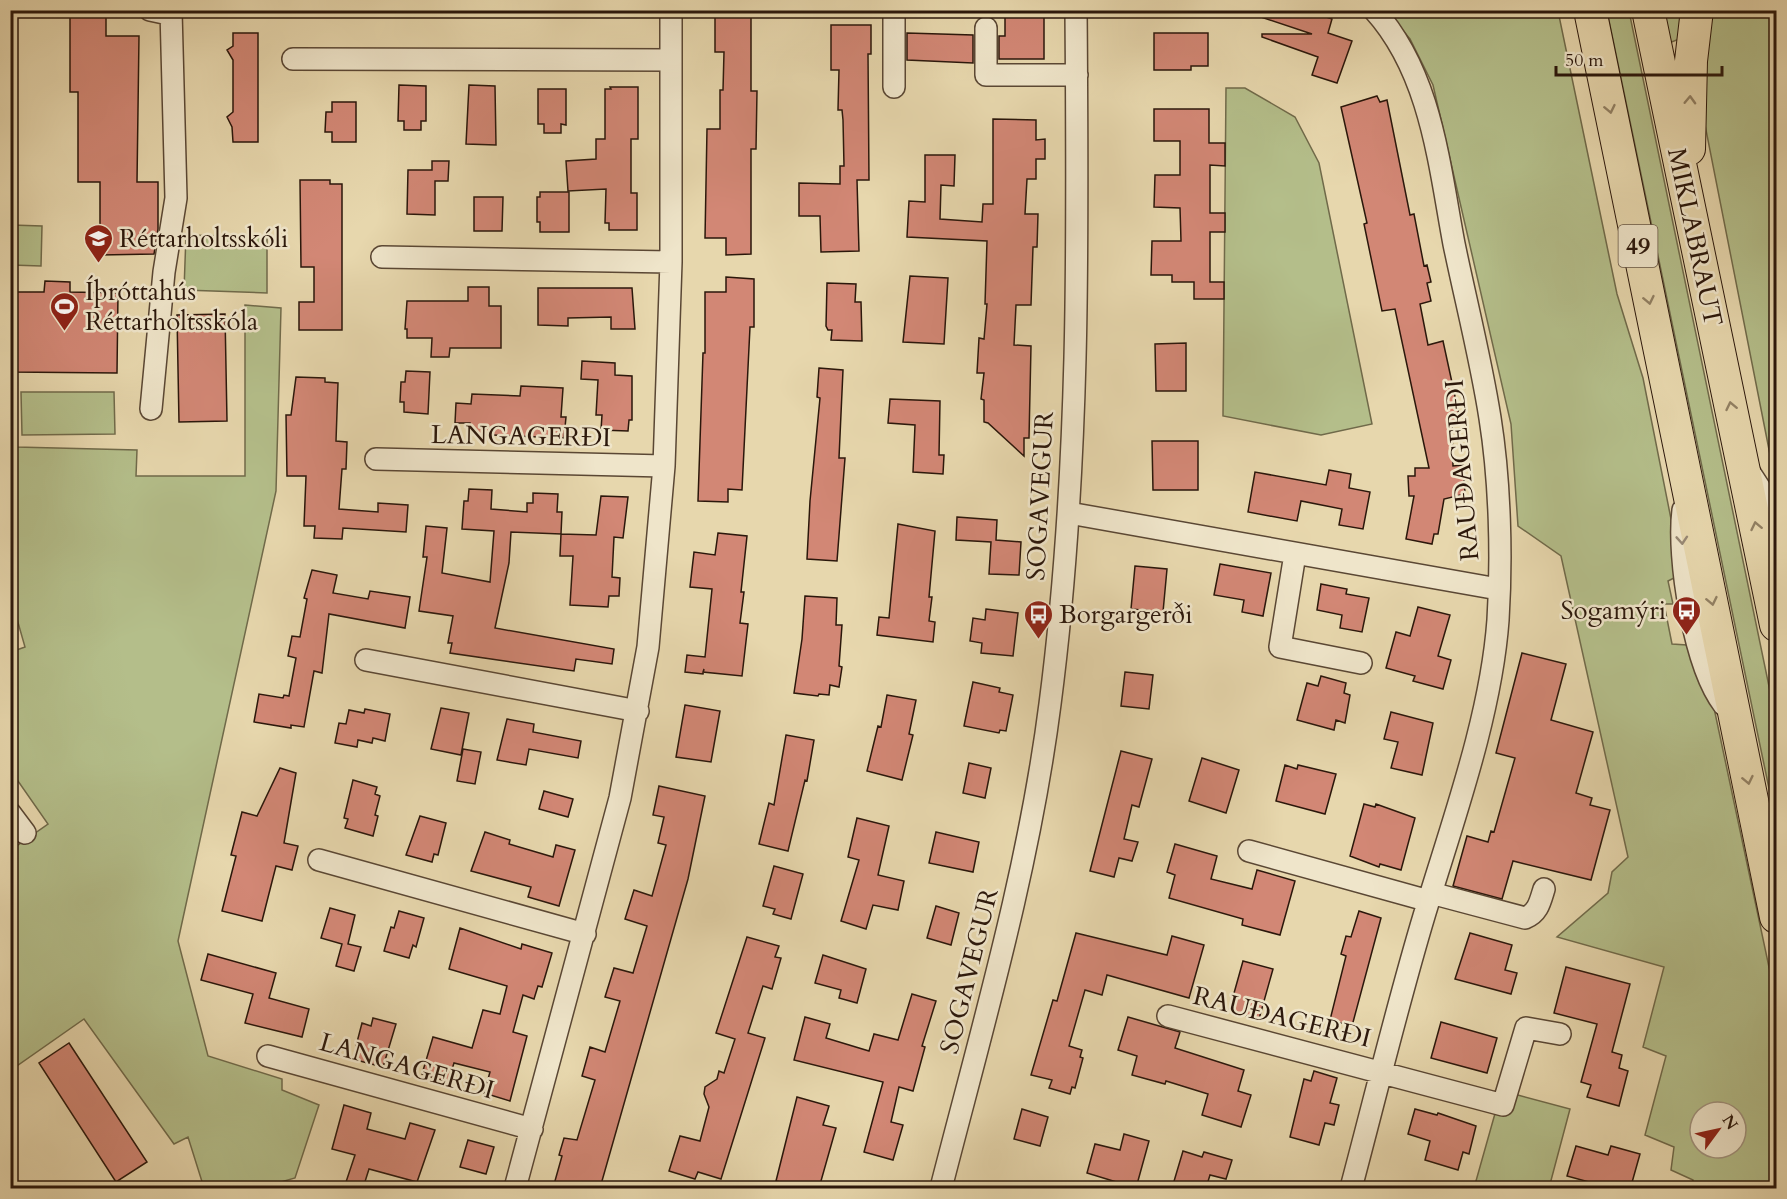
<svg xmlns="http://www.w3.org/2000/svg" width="1787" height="1199" font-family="Cardo,serif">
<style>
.green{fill:#b4be8a;stroke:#706a4a;stroke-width:1.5;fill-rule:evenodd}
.building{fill:#d28775;stroke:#2b170b;stroke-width:1.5}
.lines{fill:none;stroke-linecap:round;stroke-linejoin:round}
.minor-casing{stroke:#5a4734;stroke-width:24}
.highway-casing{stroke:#2b170b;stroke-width:34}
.minor{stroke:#efe5ca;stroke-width:21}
.highway{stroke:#e7d7ad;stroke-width:32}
.oneway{stroke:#928164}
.oneway2{stroke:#978874}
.labels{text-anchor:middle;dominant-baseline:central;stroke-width:5;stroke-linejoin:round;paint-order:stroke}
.shield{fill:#efe5ca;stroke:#654;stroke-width:1.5}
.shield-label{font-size:24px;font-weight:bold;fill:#2b170b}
.street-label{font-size:26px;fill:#2b170b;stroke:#efe5ca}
.poi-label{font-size:26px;fill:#2b170b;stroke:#efe5ca;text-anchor:start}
</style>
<rect width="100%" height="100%" fill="#e7d7ad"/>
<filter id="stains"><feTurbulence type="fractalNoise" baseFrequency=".00333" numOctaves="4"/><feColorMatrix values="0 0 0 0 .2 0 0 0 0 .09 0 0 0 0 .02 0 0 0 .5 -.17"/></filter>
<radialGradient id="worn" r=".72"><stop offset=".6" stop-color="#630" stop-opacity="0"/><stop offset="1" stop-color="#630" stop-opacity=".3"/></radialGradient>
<path class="green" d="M1386 11H1558L1617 294 1643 378 1673 529 1678 576 1668 581 1673 604H1664L1672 644 1687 645 1714 708 1776 1000V1188H1692L1693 1180 1671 1170 1674 1147 1645 1135 1666 1056 1643 1047 1664 967 1557 937 1608 893 1612 872 1628 857 1561 556 1518 526 1511 424 1433 85 1410 39ZM1700 1112H1736V1148H1700Z
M1607 11H1629L1776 720V822Z
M1662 11H1686L1682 38 1669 43Z
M1704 11H1776V485L1705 125 1701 18Z
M1226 88H1245L1295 117 1319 163 1372 424 1321 435 1223 416Z
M11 225 42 226 41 266 11 265Z
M186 235 267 237V293L184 290Z
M245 305 281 308 276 491 178 941 208 1056 282 1079V1090L319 1105 295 1178 260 1188H204L188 1137 174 1144 84 1019 11 1070V850L48 824 11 771V652L25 647 11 598 10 427 16 447 137 450 136 476H245Z
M21 392H114L115 434 22 435Z
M1514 1094 1570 1109 1549 1188H1474L1496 1110 1508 1114Z"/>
<path class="building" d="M70 10H106V36H139L137 182H158V229L154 254 100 255V182H78V92H70Z
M715 10H751V91H757L756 149H751V254L726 255V238H705L707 129H720V90H723L724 52H715Z
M1005 10H1044V59H999V36H1005Z
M1253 10H1306L1332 19 1328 33 1352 41 1337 83 1312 75 1318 57 1262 37V34H1312L1252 14Z
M831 25H871V54H868L869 180H857L859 251 821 252 820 216H799V183L840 184V166H844L843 120 842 110H838L839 70H831Z
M233 33H258V142H233L232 127 227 117 233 112V60L227 50 233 46Z
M907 33 973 35V63L907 60Z
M1154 33H1208V66H1191V70H1154Z
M399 85 426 86V121H421V130H404V121H398Z
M469 85 495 86 496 145 466 144Z
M610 87H638V139H631V193H637V230H609V223H605L606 189 568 191 566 161 596 159V139H605V89H611Z
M538 89H566V125L561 124V133H544V124H538Z
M1377 96 1380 102 1387 100 1410 215 1414 214 1424 266 1427 265 1431 282 1427 283 1431 301 1420 304 1428 345 1443 341 1461 424 1452 426 1453 466 1463 465 1465 494 1444 499 1438 534H1434L1432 544 1406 539 1414 496H1409L1408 476H1415V468H1429L1395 309 1382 311 1364 224 1367 223 1341 107Z
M332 102H356V142H332V132H325L326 112H332Z
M1154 109H1209V143H1225V166L1210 165V213H1225V232H1210V282H1224V299H1194V282H1172V275H1151L1152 241H1181L1180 208 1154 207 1155 175H1180V141H1154Z
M993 119 1036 120V140L1045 139V159H1036V179H1027L1025 214H1038L1037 247H1033L1031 305H1016L1014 345 1031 346 1029 438H1024V456L988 423 984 422V400L981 399 984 373H977L979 338 984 339 987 304H985L987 241 907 237 909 201 925 202V155H955L954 186 941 185 940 219 982 222 983 204H993Z
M432 161H449L448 181H435V215L407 214 408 170H432Z
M300 180H330V184H342V330H299V302H314V267H301Z
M540 192H569V232H540V222H537V197H540Z
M474 197H503L502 231H474Z
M910 276 948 278 944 344 903 342Z
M726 277 754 279V327H750L742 490 728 489V502L698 501 703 353H705V292H726Z
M45 281 70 282V292L118 293 117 373 10 372V292H44Z
M827 283 856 284 855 302H861L862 341 831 340 832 330H828L826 326Z
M468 287H489V306H501V348H450L449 357H431L432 338H407V329H405L407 301H468Z
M538 288H632L635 329H611V317L568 318V326L538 325Z
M225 314 227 421 179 422 177 315Z
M1186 343V391H1156L1155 344Z
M582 361 615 363V375L632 376V420H629L628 431 601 430 602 415H596L598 380 581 379Z
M819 368 843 370 839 458H845L837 561 807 559 810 501 820 398 817 397Z
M406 371 430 372 428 414 404 412V402H400L401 382H405Z
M296 377 325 378V382L338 383 336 441 347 442 346 469H342L339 509 378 512V503L408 505 406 532 343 528 342 539 314 538 315 526H304L306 476H287L286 415H291Z
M521 386 563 388 561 417H566L564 438 469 434 470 423H455L456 403 471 404 472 394 520 396Z
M890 399 940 401 939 455H944L943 474 913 472 915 425 888 423Z
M1152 441H1198V490H1153Z
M1329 470 1351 474 1349 488 1370 492 1363 529 1339 525 1342 509 1301 501 1297 521 1248 512 1255 472 1326 485Z
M469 489 492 490 491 509 527 512V503H533V493L558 494 557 512H562L561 534 511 532 509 563 495 628 614 649 612 664 576 659 574 671 450 653 452 643H448L453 616 419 611 427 557H423L426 526 447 528 442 573 490 582 494 531 462 529 464 501H468Z
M601 496 628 497 623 538 614 537 612 577 620 578 619 596H609L608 607 570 605 573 556H560L561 534 596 535Z
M957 517 997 520 996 540 1021 542 1019 575 989 574 991 542 956 540Z
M898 524 935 531 929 597H932L929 621 935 622 933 642 877 635 879 617 889 618Z
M718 533 747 536 741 592H744L740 623 748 624 742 676 703 672 704 669 703 674 685 672 687 655 705 657 712 589 690 587 694 552 715 555Z
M1220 564 1271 573 1263 616 1242 612 1244 600 1214 595Z
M1135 566 1167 569 1163 612 1131 609Z
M312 570 337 575 333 593 368 599 370 591 410 597 405 628 329 614 322 673 314 671 304 727 291 725V728L254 722 259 694 283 698 284 695 289 696 296 658 288 656 292 636 300 637 307 599 304 598Z
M1321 584 1347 589 1346 594 1369 598 1362 632 1340 628 1342 615 1317 610Z
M805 596 837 598 836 625H842L839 666 842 667 839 687 830 685 829 695 819 694 818 696 794 693 802 639Z
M1418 607 1450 615 1438 656 1451 660 1443 689 1413 681 1415 676 1386 668 1396 632 1410 636Z
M986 609 1018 613 1013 656 981 653 982 643 970 641 973 618 985 620Z
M1522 653 1566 664 1551 720 1593 732 1576 793 1592 798 1590 805 1610 810 1591 880 1513 861 1502 899 1453 886 1467 836 1488 842 1491 831 1494 832 1515 758 1496 753Z
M1125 672 1153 675 1149 709 1121 706Z
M1321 676 1346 683 1344 693 1350 695 1345 723 1336 720 1334 730 1297 720 1307 683 1318 686Z
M973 682 1000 688 999 692 1013 695 1006 731 1000 730 999 733 964 726Z
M887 695 916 700 909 734 913 735 902 780 867 771 878 726 881 727Z
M685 705 720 711 711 762 676 757Z
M441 708 469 713 461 755 431 749Z
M365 709 390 714 385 741 373 738 372 743 358 740 357 747 335 743 339 723 346 724 349 710 364 713Z
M1391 712 1433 723 1422 775 1391 768 1398 742 1384 739Z
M507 719 534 724 533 732 581 741 578 758 529 749 526 765 497 760Z
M786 735 814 740 807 781 805 780 788 851 759 844 769 803 774 805Z
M463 749 481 752 475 784 457 781Z
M1121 751 1152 759 1139 807 1132 805 1124 839 1138 842 1132 861 1119 858 1114 877 1090 871Z
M1202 758 1239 770 1226 813 1189 801Z
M969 763 991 768 985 798 963 793Z
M1285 765 1297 769 1298 765 1336 774 1325 814 1276 801Z
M280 768 296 773 284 843 298 846 292 870 276 866 262 921 222 911 236 856 231 855 242 812 257 816Z
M353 780 377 787 375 794 380 796 375 815 378 816 373 836 345 828 348 819 344 818Z
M659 786 705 796 688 879 600 1188H553L562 1156 559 1155 564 1138 577 1140 595 1080 582 1076 590 1047 605 1052 620 1001 605 997 614 968 633 973 647 926 625 919 634 890 652 896 666 845 658 843 664 817 653 815Z
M544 791 573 799 568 817 539 809Z
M1364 804 1375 807 1376 804 1415 818 1401 870 1380 864 1379 867 1350 856Z
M420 816 446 823 438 855 434 854 432 862 406 855Z
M857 818 889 826 878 875 904 881 898 910 873 905 866 929 841 921 859 860 848 857Z
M485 832 510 840 509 844 553 857 556 845 575 850 559 906 528 897 531 887 471 871Z
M936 832 979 842 973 872 929 863Z
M1175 844 1217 856 1211 879 1252 889 1257 870 1295 881 1280 935 1242 925 1243 919 1169 898 1175 875 1167 872Z
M774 866 803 874 791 919 773 914 775 909 763 906Z
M936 906 959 913 951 945 927 938Z
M330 908 355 915 348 944 361 947 354 971 336 966 342 944 321 938Z
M399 911 424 918 416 947 413 945 409 958 384 951 391 927 394 928Z
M1359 911 1381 918 1352 1026 1330 1020 1346 956 1341 954 1346 936 1351 937Z
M460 928 521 949 522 944 552 953 542 987 538 986 534 999 523 995 513 1032 527 1036 510 1101 484 1093 490 1072 454 1063 448 1082 422 1074 433 1037 472 1048 483 1010 500 1014 507 986 449 969Z
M1076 933 1167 955 1172 936 1204 945 1189 998 1107 975 1102 995 1085 990 1069 1046 1082 1050 1080 1057 1083 1058 1075 1088 1072 1087 1070 1094 1049 1088 1052 1080 1031 1075 1053 1000 1057 1001Z
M1470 933 1512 945 1505 970 1517 973 1511 994 1455 979Z
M747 937 779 946 775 957 781 958 772 989 763 986 748 1033 765 1038 721 1179 698 1172 695 1179 669 1171 680 1136 700 1141 709 1107 704 1094 705 1087 717 1079 719 1071 724 1073 735 1039 716 1033Z
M208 954 276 973 269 998 309 1009 302 1037 245 1023 253 994 201 980Z
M823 955 866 969 857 1003 839 998 841 990 815 983Z
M1243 961 1273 969 1259 1019 1229 1011Z
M1566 967 1630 984 1612 1052 1622 1055 1619 1068 1628 1071 1619 1106 1587 1097 1591 1085 1581 1082 1597 1024 1554 1013Z
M912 994 936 1001 922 1046 925 1047 913 1091 899 1087 891 1122 903 1125 893 1160 864 1152 883 1082 794 1060 805 1017 830 1024 826 1038 869 1051 874 1034 898 1040Z
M1128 1017 1180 1032 1175 1048 1244 1070 1238 1091 1251 1095 1241 1127 1202 1115 1208 1094 1166 1081 1165 1084 1132 1075 1137 1056 1118 1050Z
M373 1018 396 1024 383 1067 356 1060 360 1047 356 1046 362 1023 371 1026Z
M1441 1022 1497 1038 1487 1073 1431 1058Z
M69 1043 147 1162 116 1182 39 1063Z
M1314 1071 1337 1078 1330 1103 1339 1105 1334 1125 1325 1123 1319 1145 1290 1137 1304 1079 1311 1081Z
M797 1097 829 1106 823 1125 836 1128 819 1188H779L781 1182 776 1181Z
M344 1105 371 1113 367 1129 405 1139 410 1123 435 1130 417 1182 369 1169 363 1188H344L355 1155 332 1149Z
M1022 1109 1048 1117 1040 1146 1014 1139Z
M1415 1109 1437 1115 1438 1113 1476 1126 1469 1154 1463 1152 1458 1170 1425 1160 1430 1141 1408 1134Z
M1124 1134 1149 1141 1136 1188 1087 1173 1095 1144 1120 1150Z
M468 1140 494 1147 486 1174 460 1167Z
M1576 1146 1608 1155 1611 1146 1640 1154 1631 1186 1621 1183 1619 1188H1599L1600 1185 1567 1176Z
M1183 1151 1202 1157 1204 1152 1232 1160 1226 1179 1210 1175 1206 1188H1172Z"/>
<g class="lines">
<defs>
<path id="minor" d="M150 10 164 13 172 10
M894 10V87
M986 28V75H1077
M293 59 671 60
M382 257 671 262
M151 409 164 272 176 198 171 11
M376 459 664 466
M1750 473 1776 513
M1683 510C1677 558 1694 666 1724 705
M1069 513 1498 589
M1295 554 1280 647 1361 663
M366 660 638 711
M10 813 25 833
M1249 851 1429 901
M319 860 585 934
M1431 893 1525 918C1538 913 1540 902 1544 889
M1168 1016 1503 1105 1526 1028 1560 1034
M268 1056 532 1129
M515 1188 620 798 648 647 664 466 671 262V10
M941 1188C982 1028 1029 869 1050 704 1080 474 1078 242 1076 10
M1351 1188C1375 1098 1397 1006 1424 916 1452 823 1491 717 1498 620 1502 557 1500 481 1490 418 1481 360 1466 302 1454 244 1439 164 1431 73 1374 10"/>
<path id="highway" d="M1590 10 1776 917
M1648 10 1776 625
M1689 149 1691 61 1697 10"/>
</defs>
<use href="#minor" class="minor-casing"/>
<use href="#highway" class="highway-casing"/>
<use href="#minor" class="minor"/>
<use href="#highway" class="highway"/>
</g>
<defs><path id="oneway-chevron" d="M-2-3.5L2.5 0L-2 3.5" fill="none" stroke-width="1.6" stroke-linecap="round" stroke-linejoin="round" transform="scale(1.5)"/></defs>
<g class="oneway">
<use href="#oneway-chevron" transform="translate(1690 100) rotate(-88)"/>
<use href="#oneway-chevron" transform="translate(1610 109) rotate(78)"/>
<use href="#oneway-chevron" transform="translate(1649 300) rotate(78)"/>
<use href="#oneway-chevron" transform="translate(1731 406) rotate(-102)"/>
<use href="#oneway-chevron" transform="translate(1756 526) rotate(-102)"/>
<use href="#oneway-chevron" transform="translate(1712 601) rotate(78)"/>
<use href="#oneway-chevron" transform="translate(1748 780) rotate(78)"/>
</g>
<use class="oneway2" href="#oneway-chevron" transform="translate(1682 540) rotate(86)"/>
<defs>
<symbol id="school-pin" viewBox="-11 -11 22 30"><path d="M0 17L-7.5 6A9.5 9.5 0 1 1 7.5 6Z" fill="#8f2418" stroke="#efe5ca"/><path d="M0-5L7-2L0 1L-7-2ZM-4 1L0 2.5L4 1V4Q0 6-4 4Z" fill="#fff"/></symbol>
<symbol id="stadium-pin" viewBox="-11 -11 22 30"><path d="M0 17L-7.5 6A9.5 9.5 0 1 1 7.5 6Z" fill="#8f2418" stroke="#efe5ca"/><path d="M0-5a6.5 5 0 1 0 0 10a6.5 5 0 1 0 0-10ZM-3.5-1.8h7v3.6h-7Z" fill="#fff"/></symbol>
<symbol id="bus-pin" viewBox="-11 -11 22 30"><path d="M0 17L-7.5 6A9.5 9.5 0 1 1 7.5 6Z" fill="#8f2418" stroke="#efe5ca"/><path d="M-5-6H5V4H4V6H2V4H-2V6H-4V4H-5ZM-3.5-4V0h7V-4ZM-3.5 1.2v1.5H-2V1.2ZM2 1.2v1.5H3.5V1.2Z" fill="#fff"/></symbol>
</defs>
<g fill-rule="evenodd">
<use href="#school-pin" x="82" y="222" width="33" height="45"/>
<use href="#stadium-pin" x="48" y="290" width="33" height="45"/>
<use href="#bus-pin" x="1670" y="594" width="33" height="45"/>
<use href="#bus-pin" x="1022" y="598" width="33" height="45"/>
</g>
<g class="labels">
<rect class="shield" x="1618.5" y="225" width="39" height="42" rx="4.5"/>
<g class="shield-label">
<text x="1638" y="246">49</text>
</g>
<g class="street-label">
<text transform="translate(1695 237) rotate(78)">MIKLABRAUT</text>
<text transform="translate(521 436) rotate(1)">LANGAGERÐI</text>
<text transform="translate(1462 470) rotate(-95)">RAUÐAGERÐI</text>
<text transform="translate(1040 496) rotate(-87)">SOGAVEGUR</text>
<text transform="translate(969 971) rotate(-76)">SOGAVEGUR</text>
<text transform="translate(1282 1017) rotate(14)">RAUÐAGERÐI</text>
<text transform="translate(407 1066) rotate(16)">LANGAGERÐI</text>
</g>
<g class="poi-label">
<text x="119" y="238">Réttarholtsskóli</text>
<text x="85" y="291">Íþróttahús<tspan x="85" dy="30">Réttarholtsskóla</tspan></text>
<text x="1666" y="610" text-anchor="end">Sogamýri</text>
<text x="1059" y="614">Borgargerði</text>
</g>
</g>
<rect width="1787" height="1199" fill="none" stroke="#e7d7ad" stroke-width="36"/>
<rect x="12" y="12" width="1763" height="1175" fill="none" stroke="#2b170b" stroke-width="3"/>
<rect x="18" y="18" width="1751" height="1163" fill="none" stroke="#2b170b" stroke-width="1.5"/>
<g transform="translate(1718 1130) rotate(57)"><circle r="28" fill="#efe5ca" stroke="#a1937e" stroke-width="1.5"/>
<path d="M0-4.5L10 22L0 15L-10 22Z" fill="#8f2418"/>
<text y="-9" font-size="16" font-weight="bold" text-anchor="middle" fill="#2b170b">N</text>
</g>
<path d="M1556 66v9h166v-9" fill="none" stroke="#2b170b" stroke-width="3"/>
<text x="1565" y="66" font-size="18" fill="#2b170b" stroke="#efe5ca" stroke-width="4.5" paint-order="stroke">50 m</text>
<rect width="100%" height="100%" filter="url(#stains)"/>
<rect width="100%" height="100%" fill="url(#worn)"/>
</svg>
